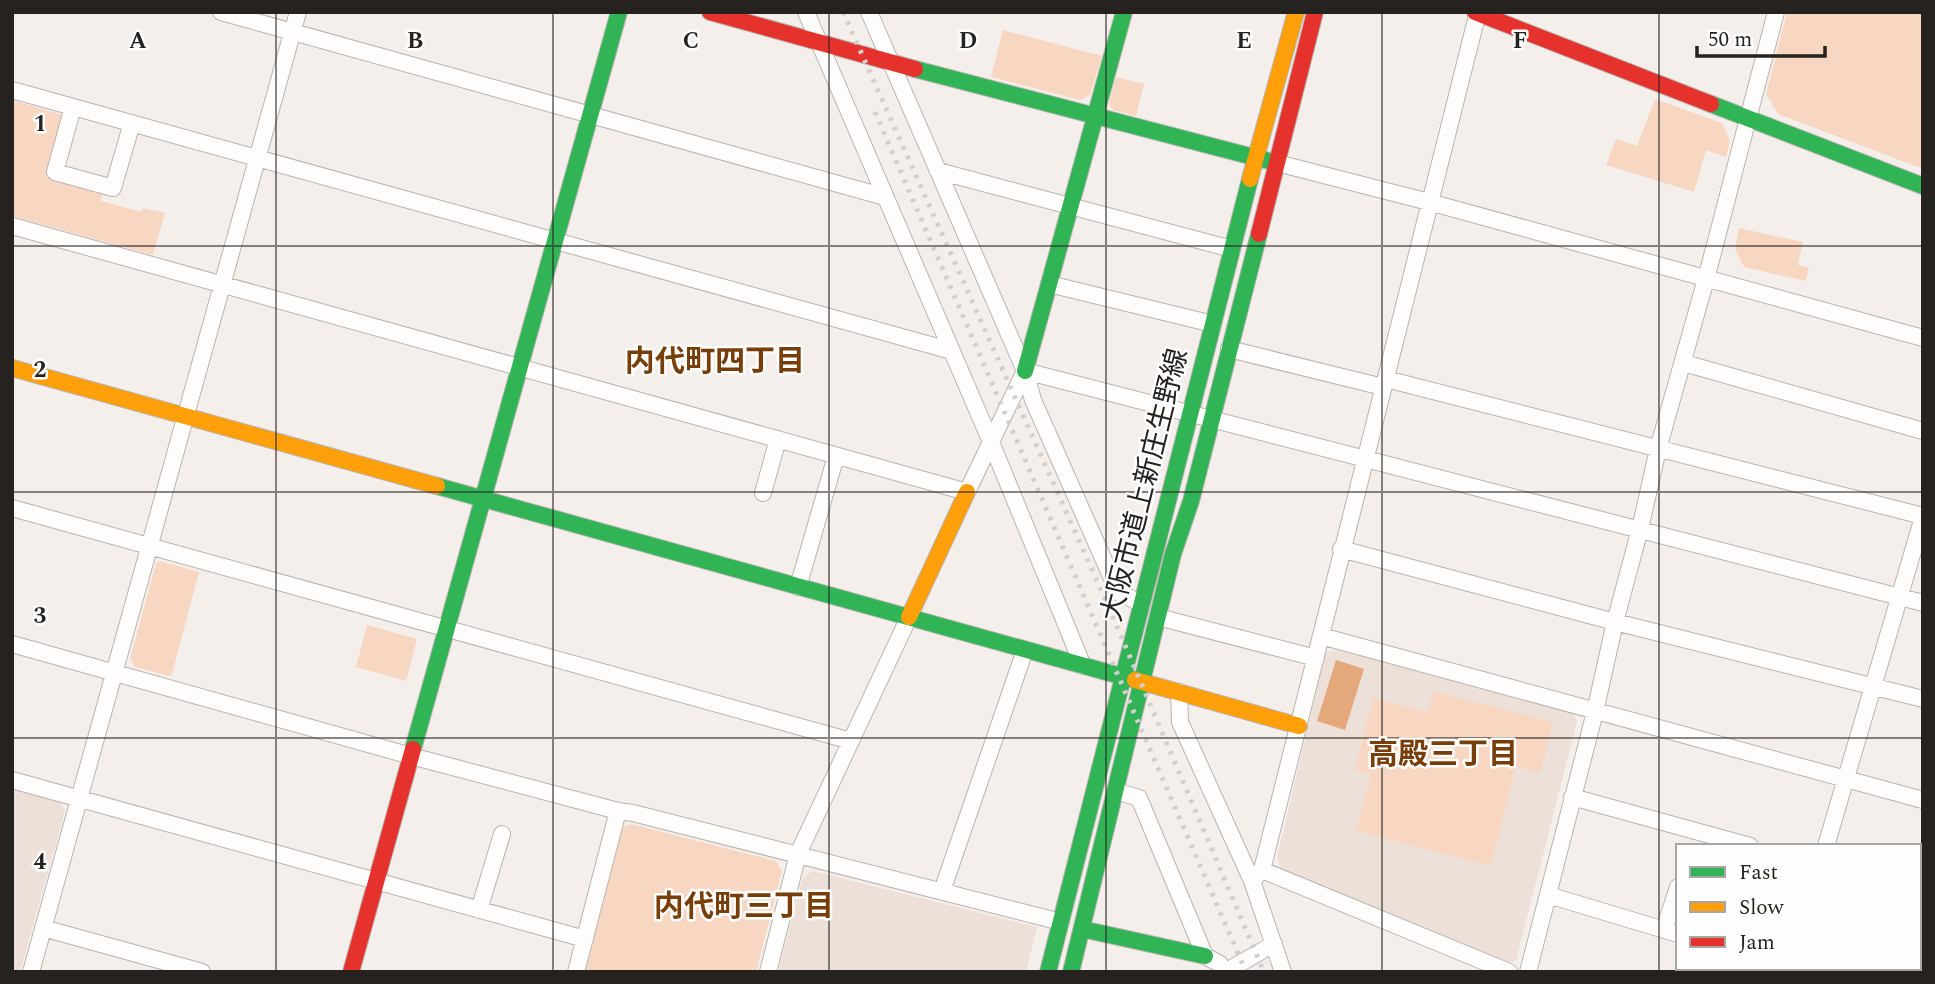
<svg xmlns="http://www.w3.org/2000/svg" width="1935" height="984" font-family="Spectral,'Noto Sans JP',serif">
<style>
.built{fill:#ede0d8}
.green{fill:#f7d7c2}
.water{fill:#e5a87c}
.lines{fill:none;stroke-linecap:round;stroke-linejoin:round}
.street-casing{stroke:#b8b4b1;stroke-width:18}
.fast-casing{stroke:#b8b4b1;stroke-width:18}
.slow-casing{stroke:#b8b4b1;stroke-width:18}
.jam-casing{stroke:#b8b4b1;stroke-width:18}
.street{stroke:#fefdfc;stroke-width:16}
.fast{stroke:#30b455;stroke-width:16}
.slow{stroke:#ff9f0a;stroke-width:16}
.jam{stroke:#e5322d;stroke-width:16}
.rail{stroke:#d1d0cf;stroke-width:5;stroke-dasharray:3.5 7;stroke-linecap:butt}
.grid{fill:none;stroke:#26221f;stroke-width:2;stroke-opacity:0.55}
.labels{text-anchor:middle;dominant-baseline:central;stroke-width:5;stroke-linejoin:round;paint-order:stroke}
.street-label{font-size:28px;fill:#26221f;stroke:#fefefe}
.neighbourhood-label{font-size:30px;font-weight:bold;fill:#783e09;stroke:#fefefe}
.grid-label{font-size:23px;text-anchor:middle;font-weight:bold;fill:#26221f;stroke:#fefefe;stroke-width:5;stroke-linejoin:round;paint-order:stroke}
</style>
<rect width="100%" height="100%" fill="#f5efeb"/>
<path class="built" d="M1338 649 1574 714 1577 722 1516 960 1510 963 1281 870 1277 858 1325 653Z
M12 787 60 801 65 811 20 972H12Z
M813 871 1037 927 1026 972H778L803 877Z"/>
<path class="green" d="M1787 12H1923V169L1778 114 1766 94Z
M1003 30 1102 56 1090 95 1080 100 991 77Z
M1116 77 1144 84 1136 116 1113 110 1109 104Z
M1655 99 1722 123 1730 141 1726 157 1706 150 1694 192 1606 165 1616 139 1637 146Z
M12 100 63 115 49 176 103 192 101 201 142 212 143 208 165 213 153 255 12 216Z
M1739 228 1803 242 1798 265 1809 268 1806 281 1744 267 1735 249Z
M160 561 199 572 172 674 169 676 135 667 130 659 156 563Z
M367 625 417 639 406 681 356 667Z
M1433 691 1553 722 1540 773 1516 767 1491 866 1356 831 1371 775 1355 770 1373 698 1428 712Z
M631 824 776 861 782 871 756 972H585L622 828Z
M1919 948 1923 952V972H1817L1818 968H1919Z"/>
<path class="water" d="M1336 660 1364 669 1345 730 1317 721Z"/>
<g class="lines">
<defs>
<path id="street" d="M221 12 885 197
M806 12 991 442 1083 666
M869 12 1025 371 1033 400 1118 592 1142 604
M12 90 952 351
M73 107 55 172 113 188 132 123
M1277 163 1429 202 1923 338
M938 171 1232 249
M12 226 967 492 1025 371 1923 603
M1049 284 1213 324
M1229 349 1383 387
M1684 363 1923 431
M1386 379 1923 516
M763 493 778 439
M12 508 851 741
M1341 549 1615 622 1923 699
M798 587 836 456
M1158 617 1316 658
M1321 636 1923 800
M12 644 411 756 618 811 633 813 1061 922
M1179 692 1180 722 1252 881 1283 972
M12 780 585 939
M1116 791 1139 798 1205 956 1220 964 1223 972
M1572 797 1750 846
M1826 846 1923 517
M1262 870 1509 972
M1252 881 1262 870 1478 12
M942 891 1025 650
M1919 891 1923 892
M1548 895 1678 934
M479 910 502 834
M43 928 202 972
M1664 930 1678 887
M1787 968 1791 969
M31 972 298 12
M576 972 618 811
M768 972 798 854 909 617
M1225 972 1274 944
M1528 972 1595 712 1615 622 1640 529 1658 449 1706 279 1776 12"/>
<path id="fast" d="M915 69 1273 162
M1711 104 1923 186
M1025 371 1124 12
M437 486 1135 680
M413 749 619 12
M1082 929 1205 956
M1048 972 1250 179
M1071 972 1173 554 1191 501 1259 234"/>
<path id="slow" d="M1250 179 1296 12
M12 368 437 486
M909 617 967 492
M1135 680 1299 726"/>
<path id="jam" d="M710 12 915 69
M1475 12 1711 104
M1259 234 1315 12
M351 972 413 749"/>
</defs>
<use href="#street" class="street-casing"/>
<use href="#fast" class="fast-casing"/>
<use href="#slow" class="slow-casing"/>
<use href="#jam" class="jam-casing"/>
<use href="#street" class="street"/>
<use href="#fast" class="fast"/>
<use href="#slow" class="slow"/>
<use href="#jam" class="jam"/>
<path class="rail" d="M843 12 1110 610 1264 972
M875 112 1246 972"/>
</g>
<path class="grid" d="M276 12V972M553 12V972M829 12V972M1106 12V972M1382 12V972M1659 12V972M12 246H1923M12 492H1923M12 738H1923"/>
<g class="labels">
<g class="street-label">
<text transform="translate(1145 485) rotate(-76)">大阪市道上新庄生野線</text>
</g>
<g class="neighbourhood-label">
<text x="715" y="362">内代町四丁目</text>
<text x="1443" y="755">高殿三丁目</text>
<text x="744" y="907">内代町三丁目</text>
</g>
</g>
<g class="grid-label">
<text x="138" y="48">A</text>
<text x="415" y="48">B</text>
<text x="691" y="48">C</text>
<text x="968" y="48">D</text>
<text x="1244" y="48">E</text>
<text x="1520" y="48">F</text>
<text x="40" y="131">1</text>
<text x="40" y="377">2</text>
<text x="40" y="623">3</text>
<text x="40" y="869">4</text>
</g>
<rect width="1935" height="984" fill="none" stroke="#26221f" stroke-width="28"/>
<rect x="1676" y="844" width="245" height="126" fill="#fefefe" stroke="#a8a6a5" stroke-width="2"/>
<rect x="1690" y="867" width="35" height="10" fill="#30b455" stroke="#a8a6a5" stroke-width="2"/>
<text x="1739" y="879" font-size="21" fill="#26221f">Fast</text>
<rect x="1690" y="902" width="35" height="10" fill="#ff9f0a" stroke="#a8a6a5" stroke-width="2"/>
<text x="1739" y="914" font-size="21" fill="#26221f">Slow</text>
<rect x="1690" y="937" width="35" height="10" fill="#e5322d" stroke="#a8a6a5" stroke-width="2"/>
<text x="1739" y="949" font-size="21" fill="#26221f">Jam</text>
<path d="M1697 46v10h128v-10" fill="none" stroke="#26221f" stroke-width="3.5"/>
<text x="1708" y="46" font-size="21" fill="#26221f" stroke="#fefefe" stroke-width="5" paint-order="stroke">50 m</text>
</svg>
